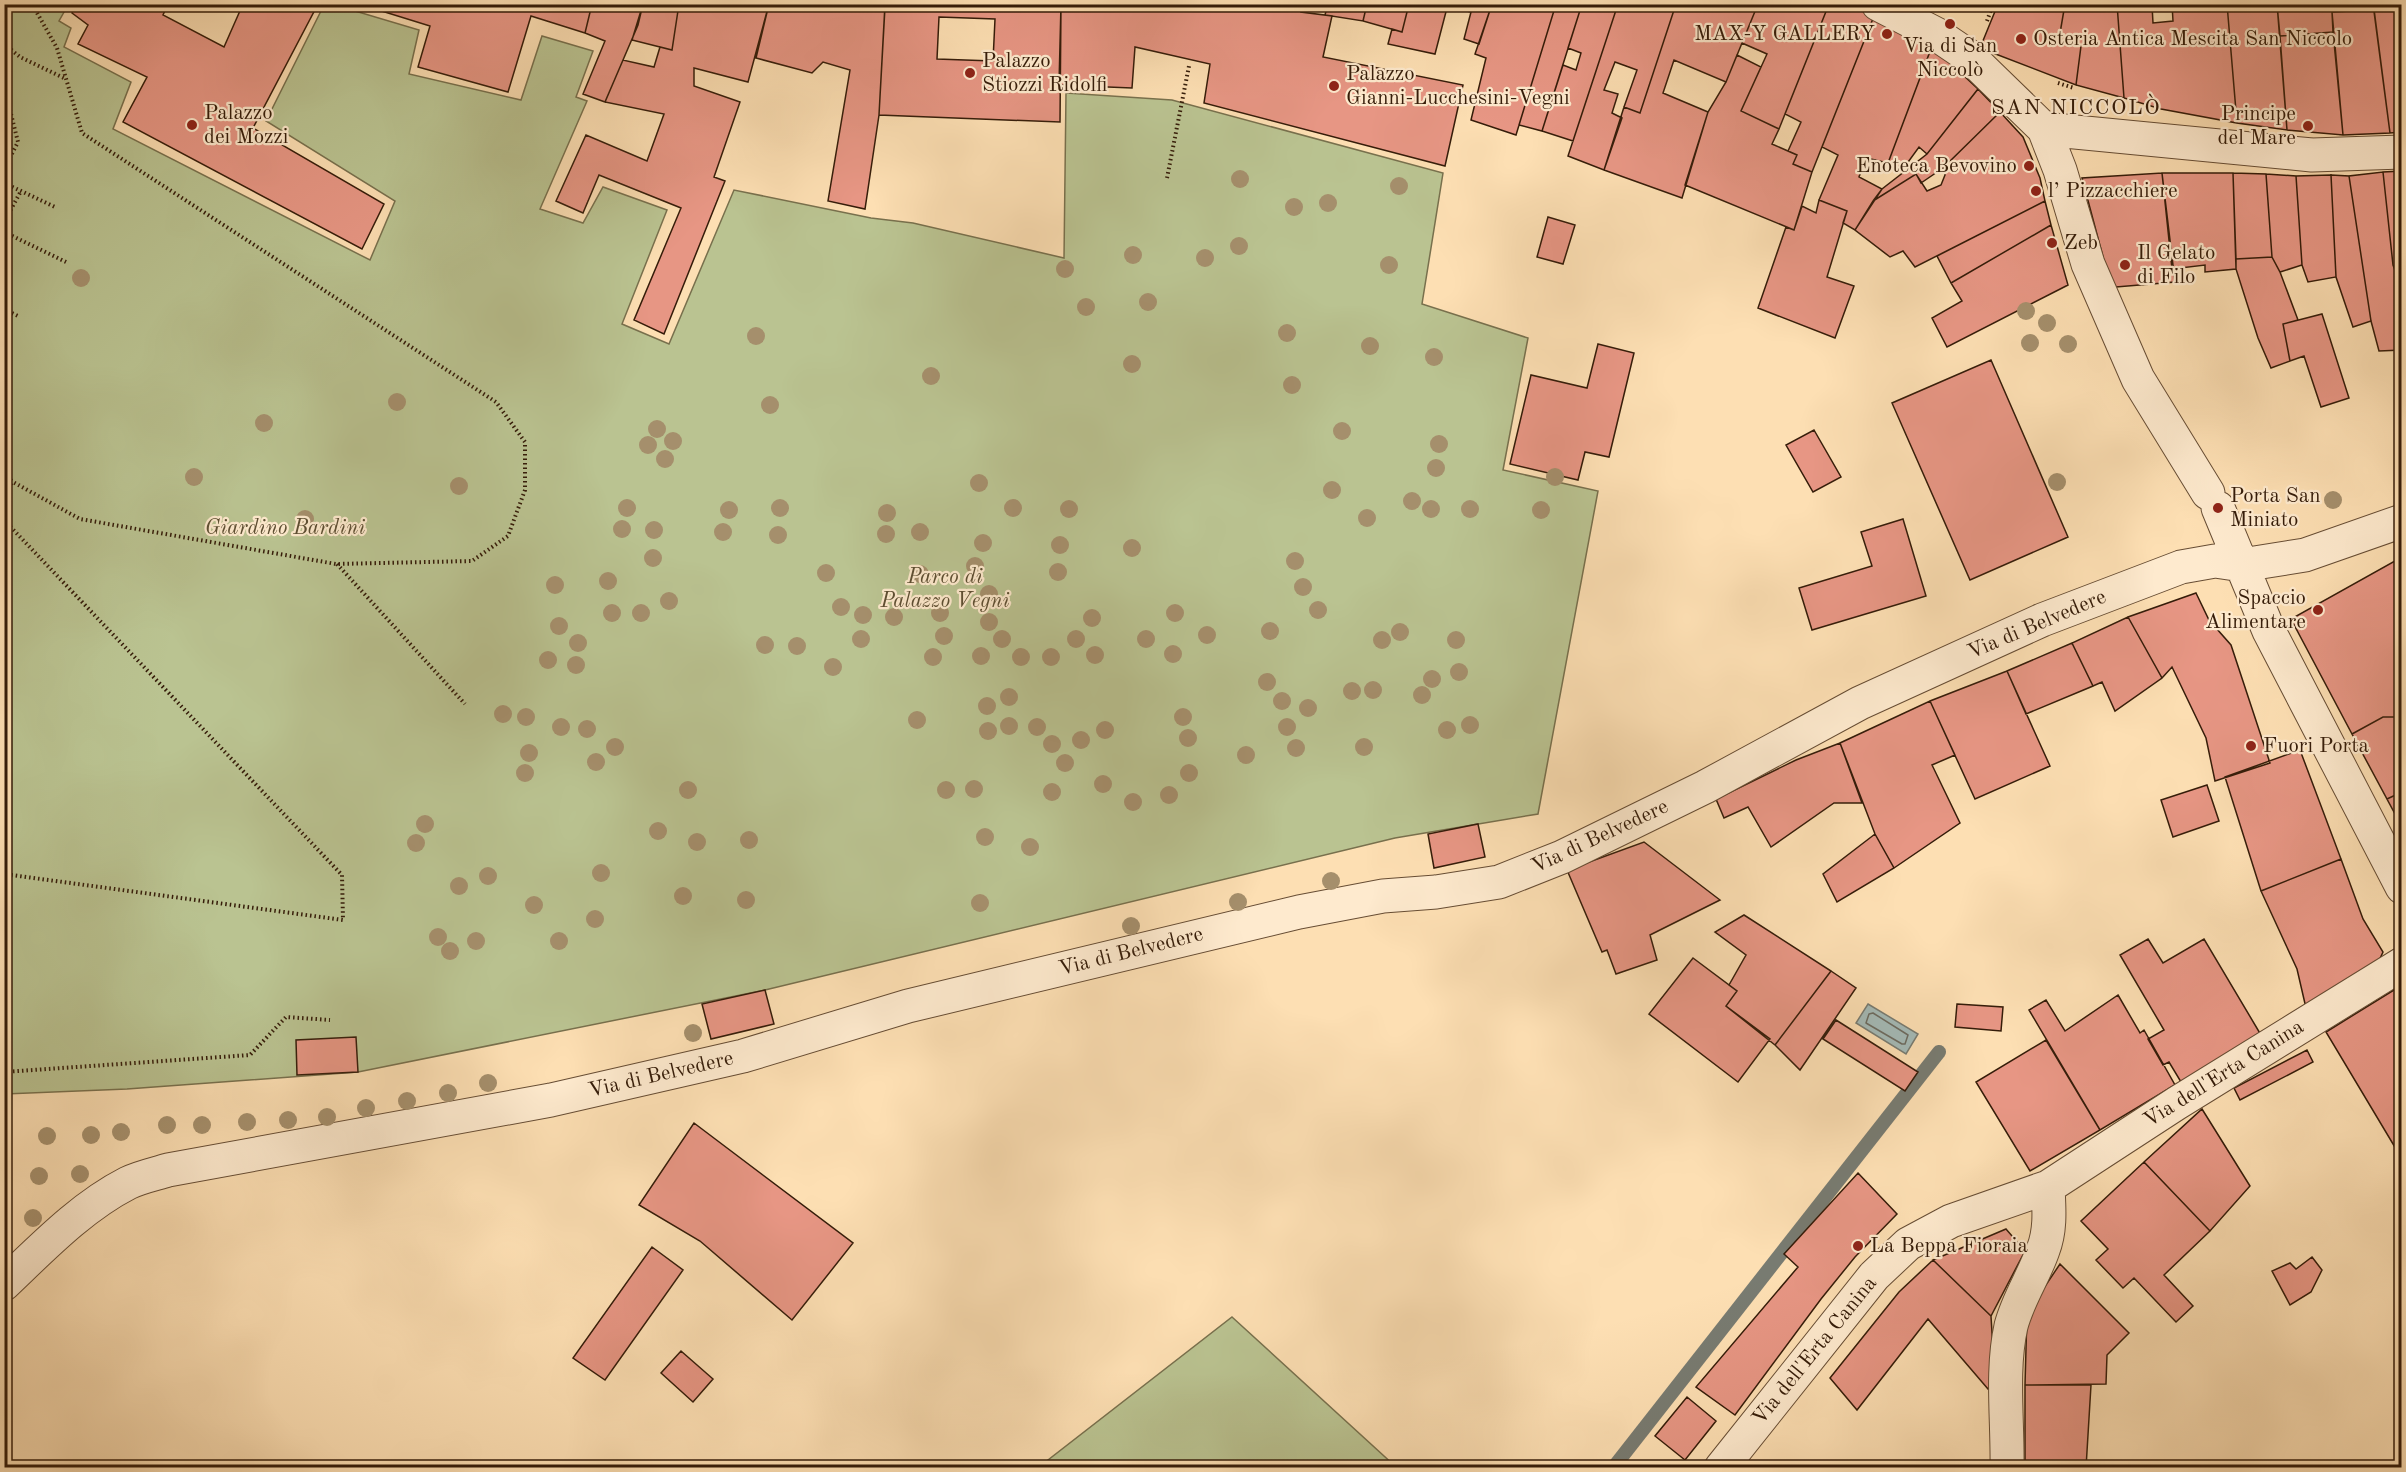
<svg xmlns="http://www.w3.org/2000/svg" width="2406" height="1472" font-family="'Old Standard TT',serif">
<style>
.green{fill:#bac391;stroke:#78704d;stroke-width:1.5}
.water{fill:#a4bab7;stroke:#787b71;stroke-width:1.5}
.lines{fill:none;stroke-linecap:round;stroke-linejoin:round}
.shore{stroke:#6c6b60;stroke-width:1.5}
.stream{stroke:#787b71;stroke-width:14}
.building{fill:#e79684;stroke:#351c09;stroke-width:1.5;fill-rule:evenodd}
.minor-casing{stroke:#674d34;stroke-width:35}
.path{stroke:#351c09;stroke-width:4;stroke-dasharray:1.5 3;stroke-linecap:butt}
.minor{stroke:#feeace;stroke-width:33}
.tree{fill:#a58f6c}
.poi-dot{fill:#8f2418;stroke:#feeace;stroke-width:2}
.labels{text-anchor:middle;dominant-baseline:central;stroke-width:4.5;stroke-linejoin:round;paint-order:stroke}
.poi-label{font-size:21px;fill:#351c09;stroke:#feeace;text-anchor:start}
.park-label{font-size:21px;font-style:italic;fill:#5d4e32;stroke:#feeace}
.street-label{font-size:21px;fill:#351c09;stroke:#feeace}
.neighbourhood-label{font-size:22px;letter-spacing:1.5px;fill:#351c09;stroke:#feeace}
</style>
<rect width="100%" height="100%" fill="#fddfb3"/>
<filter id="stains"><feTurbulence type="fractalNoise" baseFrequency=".00333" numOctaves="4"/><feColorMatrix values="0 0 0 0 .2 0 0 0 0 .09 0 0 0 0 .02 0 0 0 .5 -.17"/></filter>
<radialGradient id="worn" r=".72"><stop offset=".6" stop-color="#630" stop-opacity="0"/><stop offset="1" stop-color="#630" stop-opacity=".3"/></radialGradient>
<path class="green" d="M5 5H68L59 21 71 28 64 47 131 82 113 129 370 260 395 201 266 121 324 5H335L419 30 409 74 521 100 542 36 593 51 576 97 587 101 540 209 583 223 603 187 667 210 622 324 669 344 734 190 871 218 913 223 1064 258 1066 93 1172 100 1443 173 1422 304 1528 338 1503 470 1598 491 1538 814 1395 838 765 990 358 1072 127 1089 5 1094Z
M1232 1317 1396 1467H1039Z"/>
<path class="water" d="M1868 1004 1918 1034 1906 1054 1856 1023Z"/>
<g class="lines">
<path class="shore" d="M1873 1013 1908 1035 1905 1044H1902L1866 1023 1869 1014Z"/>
<path class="stream" d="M1613 1468 1939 1052"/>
</g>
<path class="building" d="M75 4H168L163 15 224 47 243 4H318L253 128 384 204 362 249 123 122 147 77 78 44 88 25 72 13Z
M359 4H592L585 33 531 16 508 92 418 67 430 26Z
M592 4H643L638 25 605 102 583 94 605 41 585 33Z
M643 4H679L672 50 632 40Z
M679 4H769L748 82 694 68V86L740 102 714 177 725 181 664 334 634 320 681 208 599 175 583 213 556 201 586 135 647 161 664 114 605 102 623 60 654 67 660 47 672 50Z
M769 4H863V9L885 7 879 115 865 209 828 201 850 70 823 62 812 73 756 58Z
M885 4H1061L1060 122 879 115ZM939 17 995 19 993 61 937 59Z
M1061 4H1303L1301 12 1332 16 1323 57 1463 85 1445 166 1204 103 1210 64 1135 47 1132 88 1059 85Z
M1328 4H1367L1363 21 1325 15Z
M1367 4H1409L1402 32 1363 21Z
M1409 4H1448L1435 54 1388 44 1392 29 1402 32Z
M1448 4H1492L1479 44 1464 39 1471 12 1447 7Z
M1492 4H1556L1516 135 1471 120 1486 58 1475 54Z
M1556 4H1582L1542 131 1519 125Z
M1582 4H1618L1573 141 1542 131 1563 65 1576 70 1581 53 1568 48Z
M1618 4H1676L1640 113 1624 107 1637 70 1615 62 1604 90 1618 94 1612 113 1622 118 1604 170 1568 156Z
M1676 4H1758L1726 82 1674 60 1663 93 1708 112 1682 198 1604 170 1624 107 1640 113Z
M1758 4H1829L1779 129 1741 111 1767 54 1742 43Z
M1829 4H1853L1874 16 1812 172 1793 164 1797 155 1788 151 1801 122 1785 114Z
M1998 4H2065L2059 39 2081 46 2076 85 1980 48Z
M2065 4H2117L2124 98 2076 85 2081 46 2059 39Z
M2117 4H2160L2152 5 2153 23 2173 21 2172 4H2227L2237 123 2161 109 2124 98Z
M2227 4H2277L2287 130 2237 123Z
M2277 4H2351V11L2332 12 2333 32 2280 36Z
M2373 4H2402V132L2390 133Z
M2374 9 2390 133 2343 135 2332 12Z
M1874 16 1932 46 1888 163 1866 158 1859 177 1882 189 1855 230 1843 223 1847 211 1819 200 1838 155 1822 147Z
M2333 32 2343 135 2287 130 2280 36Z
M1932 46 1978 89 1927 154 1919 147 1903 169 1888 163Z
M1737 55 1761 67 1741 111 1779 129 1772 144 1797 155 1793 164 1812 172 1794 230 1685 185 1708 112 1726 82Z
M1978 89 2000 112 1943 168 1921 183 1916 174 1873 201 1882 189 1927 154Z
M2000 112 2023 137 2040 178 2045 201 1915 267 1903 251 1890 257 1855 230 1873 201 1916 174 1927 191 1941 185 1945 175 1943 168Z
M2402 171V289L2393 265 2383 172Z
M2383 172 2393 265 2402 289V350L2379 351 2371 321 2349 176Z
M2162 173H2233L2236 269 2205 272V265L2172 269Z
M2162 173 2175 282 2116 287 2107 272 2082 178Z
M2233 173 2266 174 2272 257 2236 259Z
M2266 174 2296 176 2302 265 2280 272 2272 257Z
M2331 175 2336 277 2308 282 2302 265 2296 176Z
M2331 175 2349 176 2371 321 2353 327 2336 277Z
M1819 200 1847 211 1827 277 1854 286 1835 338 1758 308 1786 227 1794 230 1802 206 1816 213Z
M2045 201 2051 225 1951 283 1937 256Z
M1548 217 1575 225 1563 264 1537 257Z
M2051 225 2068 285 1947 347 1932 318 1962 301 1951 283Z
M2272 257 2280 272 2298 320 2283 324 2290 361 2271 368 2258 338 2236 269V259Z
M2322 314 2349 398 2321 407 2304 356 2290 361 2283 324Z
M1598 344 1634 353 1609 457 1585 452 1578 480 1510 464 1531 375 1587 388Z
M1991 360 2068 537 1970 580 1892 403Z
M1814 430 1841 477 1813 492 1786 445Z
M1903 519 1926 596 1812 630 1799 588 1872 566 1861 532Z
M2402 557V717H2383L2352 734 2291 619Z
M2196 593 2209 620 2231 645 2270 763 2215 781 2206 738 2172 667 2162 678 2128 617Z
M2128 617 2162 678 2115 711 2102 682 2093 686 2072 643Z
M2072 643 2093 686 2026 714 2007 671Z
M2007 671 2050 766 1975 799 1930 701Z
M1930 701 1955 755 1932 765 1960 823 1894 868 1875 834 1840 743Z
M2383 717H2402V792L2387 799 2352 734Z
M1840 743 1862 803H1834L1771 847 1748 807 1724 818 1716 799 1796 760Z
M2300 750 2341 859 2261 891 2225 777Z
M2207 785 2219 821 2173 837 2161 800Z
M2402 792V827L2387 799Z
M1478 824 1485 857 1434 868 1428 834Z
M1875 834 1894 868 1837 902 1823 874Z
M1644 842 1720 900 1650 935 1657 960 1616 974 1607 950 1602 952 1567 870Z
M2341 859 2363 919 2383 952 2377 965 2306 1008 2297 969 2261 891Z
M1744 915 1831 971 1775 1045 1726 1006 1737 991 1729 985 1746 955 1715 932Z
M2148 939 2163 963 2204 939 2261 1035 2181 1082 2169 1062 2163 1065 2148 1039 2164 1030 2120 955Z
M1693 958 1737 991 1726 1006 1770 1039 1738 1082 1649 1014Z
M1831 971 1856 988 1800 1070 1775 1045Z
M2402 985V1159L2326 1032Z
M765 990 774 1024 711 1039 702 1004Z
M2118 995 2140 1033 2144 1030 2175 1085 2100 1130 2029 1010 2046 1000 2065 1031Z
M1957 1004 2003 1007 2001 1031 1955 1027Z
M1836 1020 1918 1072 1905 1091 1823 1039Z
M356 1037 358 1072 297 1075 296 1040Z
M2046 1040 2100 1130 2030 1171 1976 1082Z
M2307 1050 2313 1062 2240 1100 2234 1088Z
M2202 1109 2250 1186 2210 1231 2144 1162Z
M694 1123 853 1243 792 1320 700 1241 639 1205Z
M2144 1162 2210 1231 2164 1275 2193 1306 2176 1322 2134 1278 2123 1288 2096 1260 2108 1249 2081 1221Z
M1858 1173 1897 1214 1855 1257 1821 1299 1735 1415 1696 1387 1798 1267 1784 1254Z
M2006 1229 2025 1251 1991 1316 1933 1260Z
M652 1247 683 1270 605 1380 573 1358Z
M2312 1257 2322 1270 2311 1292 2290 1305 2272 1271 2290 1263 2296 1269Z
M1933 1260 1991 1316 1995 1384 1988 1389 1928 1319 1857 1410 1830 1378 1899 1292Z
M2060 1264 2129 1333 2107 1355 2106 1384 2025 1385 2027 1313Z
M681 1351 713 1379 693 1402 661 1373Z
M2025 1385H2091L2086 1468H2025Z
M1687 1397 1716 1421 1685 1460 1655 1436Z"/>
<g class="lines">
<defs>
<path id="minor" d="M1878 4 1936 34 1970 57 2044 129 2312 155 2402 152
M2044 129 2060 170 2088 264 2138 379 2208 493
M2218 508 2269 631 2402 887
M4 1284C42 1248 81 1207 128 1183 140 1177 155 1174 168 1170L551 1100 743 1056 908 1006 1299 912 1383 896 1436 892 1499 882 1562 857 1705 787 1860 703 2042 620 2181 567 2215 561 2242 565 2305 555 2402 521
M1721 1468 1874 1276 1908 1244 1951 1221 2048 1187 2177 1103 2402 964
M2007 1468C2008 1422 2001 1371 2011 1326 2018 1299 2034 1276 2043 1250 2051 1230 2049 1208 2048 1187"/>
</defs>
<use href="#minor" class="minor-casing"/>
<path class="path" d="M1987 21 1993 4
M4 44 20 57 66 79
M2058 83 2074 88
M4 105 9 106 18 142 4 169
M1167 178 1189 66
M4 183 55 207
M4 222 21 191
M4 232 66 262
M4 309 20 317
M4 474 13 482 80 519 336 564 472 561 508 536 525 490V442L496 402 82 133 57 48 32 4
M4 490 13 482
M4 520 342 875 343 920 4 874
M337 564 465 704
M4 1072 250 1055 286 1017 330 1020"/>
<use href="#minor" class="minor"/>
</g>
<g class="tree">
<circle cx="1240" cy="179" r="9"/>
<circle cx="1399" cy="186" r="9"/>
<circle cx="1328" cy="203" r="9"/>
<circle cx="1294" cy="207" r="9"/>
<circle cx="1239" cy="246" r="9"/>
<circle cx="1133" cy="255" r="9"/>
<circle cx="1205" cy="258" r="9"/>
<circle cx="1389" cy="265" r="9"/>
<circle cx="1065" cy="269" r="9"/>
<circle cx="81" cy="278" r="9"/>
<circle cx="1148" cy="302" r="9"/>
<circle cx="1086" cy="307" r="9"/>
<circle cx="2026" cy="311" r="9"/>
<circle cx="2047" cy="323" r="9"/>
<circle cx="1287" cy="333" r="9"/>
<circle cx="756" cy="336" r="9"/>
<circle cx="2030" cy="343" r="9"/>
<circle cx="2068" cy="344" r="9"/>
<circle cx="1370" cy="346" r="9"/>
<circle cx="1434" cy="357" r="9"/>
<circle cx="1132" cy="364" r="9"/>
<circle cx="931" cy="376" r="9"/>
<circle cx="1292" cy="385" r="9"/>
<circle cx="397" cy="402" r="9"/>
<circle cx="770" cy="405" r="9"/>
<circle cx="264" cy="423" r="9"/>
<circle cx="657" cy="429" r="9"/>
<circle cx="1342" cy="431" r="9"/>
<circle cx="673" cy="441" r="9"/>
<circle cx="1439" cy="444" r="9"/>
<circle cx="648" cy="445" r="9"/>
<circle cx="665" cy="459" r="9"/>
<circle cx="1436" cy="468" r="9"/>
<circle cx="194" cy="477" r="9"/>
<circle cx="1555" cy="477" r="9"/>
<circle cx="2057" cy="482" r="9"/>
<circle cx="979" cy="483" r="9"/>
<circle cx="459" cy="486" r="9"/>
<circle cx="1332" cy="490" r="9"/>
<circle cx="2333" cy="500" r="9"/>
<circle cx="1412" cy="501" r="9"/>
<circle cx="627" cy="508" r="9"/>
<circle cx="780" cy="508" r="9"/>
<circle cx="1013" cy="508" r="9"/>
<circle cx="1069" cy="509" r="9"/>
<circle cx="1431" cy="509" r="9"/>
<circle cx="1470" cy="509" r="9"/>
<circle cx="729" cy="510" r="9"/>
<circle cx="1541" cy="510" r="9"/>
<circle cx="887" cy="513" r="9"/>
<circle cx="1367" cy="518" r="9"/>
<circle cx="305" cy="519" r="9"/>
<circle cx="622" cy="529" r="9"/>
<circle cx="654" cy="530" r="9"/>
<circle cx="723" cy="532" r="9"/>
<circle cx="920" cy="532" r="9"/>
<circle cx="886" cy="534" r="9"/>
<circle cx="778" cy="535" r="9"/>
<circle cx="983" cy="543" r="9"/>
<circle cx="1060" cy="545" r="9"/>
<circle cx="1132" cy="548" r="9"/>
<circle cx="653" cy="558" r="9"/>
<circle cx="1295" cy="561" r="9"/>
<circle cx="975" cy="566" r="9"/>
<circle cx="1058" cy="572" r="9"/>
<circle cx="826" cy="573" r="9"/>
<circle cx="920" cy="574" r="9"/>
<circle cx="608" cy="581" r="9"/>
<circle cx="555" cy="585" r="9"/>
<circle cx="1303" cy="587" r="9"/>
<circle cx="989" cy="594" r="9"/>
<circle cx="669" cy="601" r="9"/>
<circle cx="841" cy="607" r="9"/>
<circle cx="1318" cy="610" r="9"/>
<circle cx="612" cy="613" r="9"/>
<circle cx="641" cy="613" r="9"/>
<circle cx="940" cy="613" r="9"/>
<circle cx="1175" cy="613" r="9"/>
<circle cx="863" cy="615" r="9"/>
<circle cx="894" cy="617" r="9"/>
<circle cx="1092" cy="618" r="9"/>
<circle cx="989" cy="622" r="9"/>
<circle cx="559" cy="626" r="9"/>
<circle cx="1270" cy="631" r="9"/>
<circle cx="1400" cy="632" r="9"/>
<circle cx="1207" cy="635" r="9"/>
<circle cx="944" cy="636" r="9"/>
<circle cx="861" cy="639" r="9"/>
<circle cx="1002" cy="639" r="9"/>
<circle cx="1076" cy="639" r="9"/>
<circle cx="1146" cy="639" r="9"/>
<circle cx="1382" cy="640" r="9"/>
<circle cx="1456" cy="640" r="9"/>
<circle cx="578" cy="643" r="9"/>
<circle cx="765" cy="645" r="9"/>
<circle cx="797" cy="646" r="9"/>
<circle cx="1173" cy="654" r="9"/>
<circle cx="1095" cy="655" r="9"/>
<circle cx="981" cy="656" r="9"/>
<circle cx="933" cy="657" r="9"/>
<circle cx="1021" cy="657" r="9"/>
<circle cx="1051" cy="657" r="9"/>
<circle cx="548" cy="660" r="9"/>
<circle cx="576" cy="665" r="9"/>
<circle cx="833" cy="667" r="9"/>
<circle cx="1459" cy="672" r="9"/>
<circle cx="1432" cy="679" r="9"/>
<circle cx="1267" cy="682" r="9"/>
<circle cx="1373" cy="690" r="9"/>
<circle cx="1352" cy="691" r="9"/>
<circle cx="1422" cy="695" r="9"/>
<circle cx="1009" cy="697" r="9"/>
<circle cx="1282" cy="701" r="9"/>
<circle cx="987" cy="706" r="9"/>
<circle cx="1308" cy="708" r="9"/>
<circle cx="503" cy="714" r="9"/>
<circle cx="526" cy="717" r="9"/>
<circle cx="1183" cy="717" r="9"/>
<circle cx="917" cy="720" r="9"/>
<circle cx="1470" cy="725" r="9"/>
<circle cx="1009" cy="726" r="9"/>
<circle cx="561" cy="727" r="9"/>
<circle cx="1037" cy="727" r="9"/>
<circle cx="1287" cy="727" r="9"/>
<circle cx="587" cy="729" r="9"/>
<circle cx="1105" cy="730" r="9"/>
<circle cx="1447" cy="730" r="9"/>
<circle cx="988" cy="731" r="9"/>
<circle cx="1188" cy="738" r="9"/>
<circle cx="1081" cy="740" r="9"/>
<circle cx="1052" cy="744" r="9"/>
<circle cx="615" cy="747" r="9"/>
<circle cx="1364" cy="747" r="9"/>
<circle cx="1296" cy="748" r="9"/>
<circle cx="529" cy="753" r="9"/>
<circle cx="1246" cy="755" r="9"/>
<circle cx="596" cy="762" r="9"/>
<circle cx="1065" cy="763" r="9"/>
<circle cx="525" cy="773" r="9"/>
<circle cx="1189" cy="773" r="9"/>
<circle cx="1103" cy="784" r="9"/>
<circle cx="974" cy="789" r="9"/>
<circle cx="688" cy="790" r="9"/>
<circle cx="946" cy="790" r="9"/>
<circle cx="1052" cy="792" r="9"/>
<circle cx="1169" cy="795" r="9"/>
<circle cx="1133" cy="802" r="9"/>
<circle cx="425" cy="824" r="9"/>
<circle cx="658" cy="831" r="9"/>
<circle cx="985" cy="837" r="9"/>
<circle cx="749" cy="840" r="9"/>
<circle cx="697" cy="842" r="9"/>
<circle cx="416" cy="843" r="9"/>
<circle cx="1030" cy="847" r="9"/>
<circle cx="601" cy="873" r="9"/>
<circle cx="488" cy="876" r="9"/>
<circle cx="1331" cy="881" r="9"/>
<circle cx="459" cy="886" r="9"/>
<circle cx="683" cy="896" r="9"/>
<circle cx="746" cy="900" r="9"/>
<circle cx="1238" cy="902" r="9"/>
<circle cx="980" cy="903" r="9"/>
<circle cx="534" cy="905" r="9"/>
<circle cx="595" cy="919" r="9"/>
<circle cx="1131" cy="926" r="9"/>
<circle cx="438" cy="937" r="9"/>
<circle cx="476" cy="941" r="9"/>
<circle cx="559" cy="941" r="9"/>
<circle cx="450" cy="951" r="9"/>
<circle cx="693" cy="1033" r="9"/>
<circle cx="488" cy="1083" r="9"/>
<circle cx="448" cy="1093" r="9"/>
<circle cx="407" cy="1101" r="9"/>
<circle cx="366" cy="1108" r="9"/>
<circle cx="327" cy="1117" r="9"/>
<circle cx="288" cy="1120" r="9"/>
<circle cx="247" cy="1122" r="9"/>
<circle cx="167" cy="1125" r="9"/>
<circle cx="202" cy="1125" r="9"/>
<circle cx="121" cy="1132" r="9"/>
<circle cx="91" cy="1135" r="9"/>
<circle cx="47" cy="1136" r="9"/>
<circle cx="80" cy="1174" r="9"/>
<circle cx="39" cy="1176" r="9"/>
<circle cx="33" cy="1218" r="9"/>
</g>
<g class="poi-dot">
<circle cx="1950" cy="24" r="6"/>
<circle cx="1887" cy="34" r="6"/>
<circle cx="2021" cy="39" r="6"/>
<circle cx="970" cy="73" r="6"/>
<circle cx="1334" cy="86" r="6"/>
<circle cx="192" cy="125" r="6"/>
<circle cx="2308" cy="126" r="6"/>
<circle cx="2029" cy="166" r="6"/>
<circle cx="2036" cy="191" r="6"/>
<circle cx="2052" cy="243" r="6"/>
<circle cx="2125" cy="265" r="6"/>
<circle cx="2218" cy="508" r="6"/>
<circle cx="2318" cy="610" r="6"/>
<circle cx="2251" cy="746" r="6"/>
<circle cx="1858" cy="1246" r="6"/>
</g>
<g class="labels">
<g class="poi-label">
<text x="1875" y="34" text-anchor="end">MAX-Y GALLERY</text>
<text x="2033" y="39">Osteria Antica Mescita San Niccolo</text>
<text x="1950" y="46" text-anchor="middle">Via di San<tspan x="1950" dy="24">Niccolò</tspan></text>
<text x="982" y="61">Palazzo<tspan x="982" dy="24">Stiozzi Ridolfi</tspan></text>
<text x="1346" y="74">Palazzo<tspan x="1346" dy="24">Gianni-Lucchesini-Vegni</tspan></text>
<text x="204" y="113">Palazzo<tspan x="204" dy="24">dei Mozzi</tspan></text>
<text x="2296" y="114" text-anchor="end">Principe<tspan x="2296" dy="24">del Mare</tspan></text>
<text x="2017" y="166" text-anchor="end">Enoteca Bevovino</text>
<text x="2048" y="191">l’ Pizzacchiere</text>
<text x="2064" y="243">Zeb</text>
<text x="2137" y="253">Il Gelato<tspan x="2137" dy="24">di Filo</tspan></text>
<text x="2230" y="496">Porta San<tspan x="2230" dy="24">Miniato</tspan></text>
<text x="2306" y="598" text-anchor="end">Spaccio<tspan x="2306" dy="24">Alimentare</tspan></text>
<text x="2263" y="746">Fuori Porta</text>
<text x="1870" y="1246">La Beppa Fioraia</text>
</g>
<g class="park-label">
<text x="285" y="528">Giardino Bardini</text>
<text x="945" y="577">Parco di<tspan x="945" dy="24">Palazzo Vegni</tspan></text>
</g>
<g class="street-label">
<text transform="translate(2037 625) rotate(-23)">Via di Belvedere</text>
<text transform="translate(1600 837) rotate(-25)">Via di Belvedere</text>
<text transform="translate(1131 952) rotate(-14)">Via di Belvedere</text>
<text transform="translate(2224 1074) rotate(-32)">Via dell'Erta Canina</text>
<text transform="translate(661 1075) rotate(-13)">Via di Belvedere</text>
<text transform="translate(1815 1351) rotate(-51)">Via dell'Erta Canina</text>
</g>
<g class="neighbourhood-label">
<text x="2076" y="108">SAN NICCOLÒ</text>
</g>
</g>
<rect width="2406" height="1472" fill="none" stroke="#fddfb3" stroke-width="24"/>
<rect x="6" y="6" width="2394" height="1460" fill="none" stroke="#351c09" stroke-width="3"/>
<rect x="12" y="12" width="2382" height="1448" fill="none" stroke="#351c09" stroke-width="1.5"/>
<rect width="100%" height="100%" filter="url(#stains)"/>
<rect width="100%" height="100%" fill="url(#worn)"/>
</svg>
